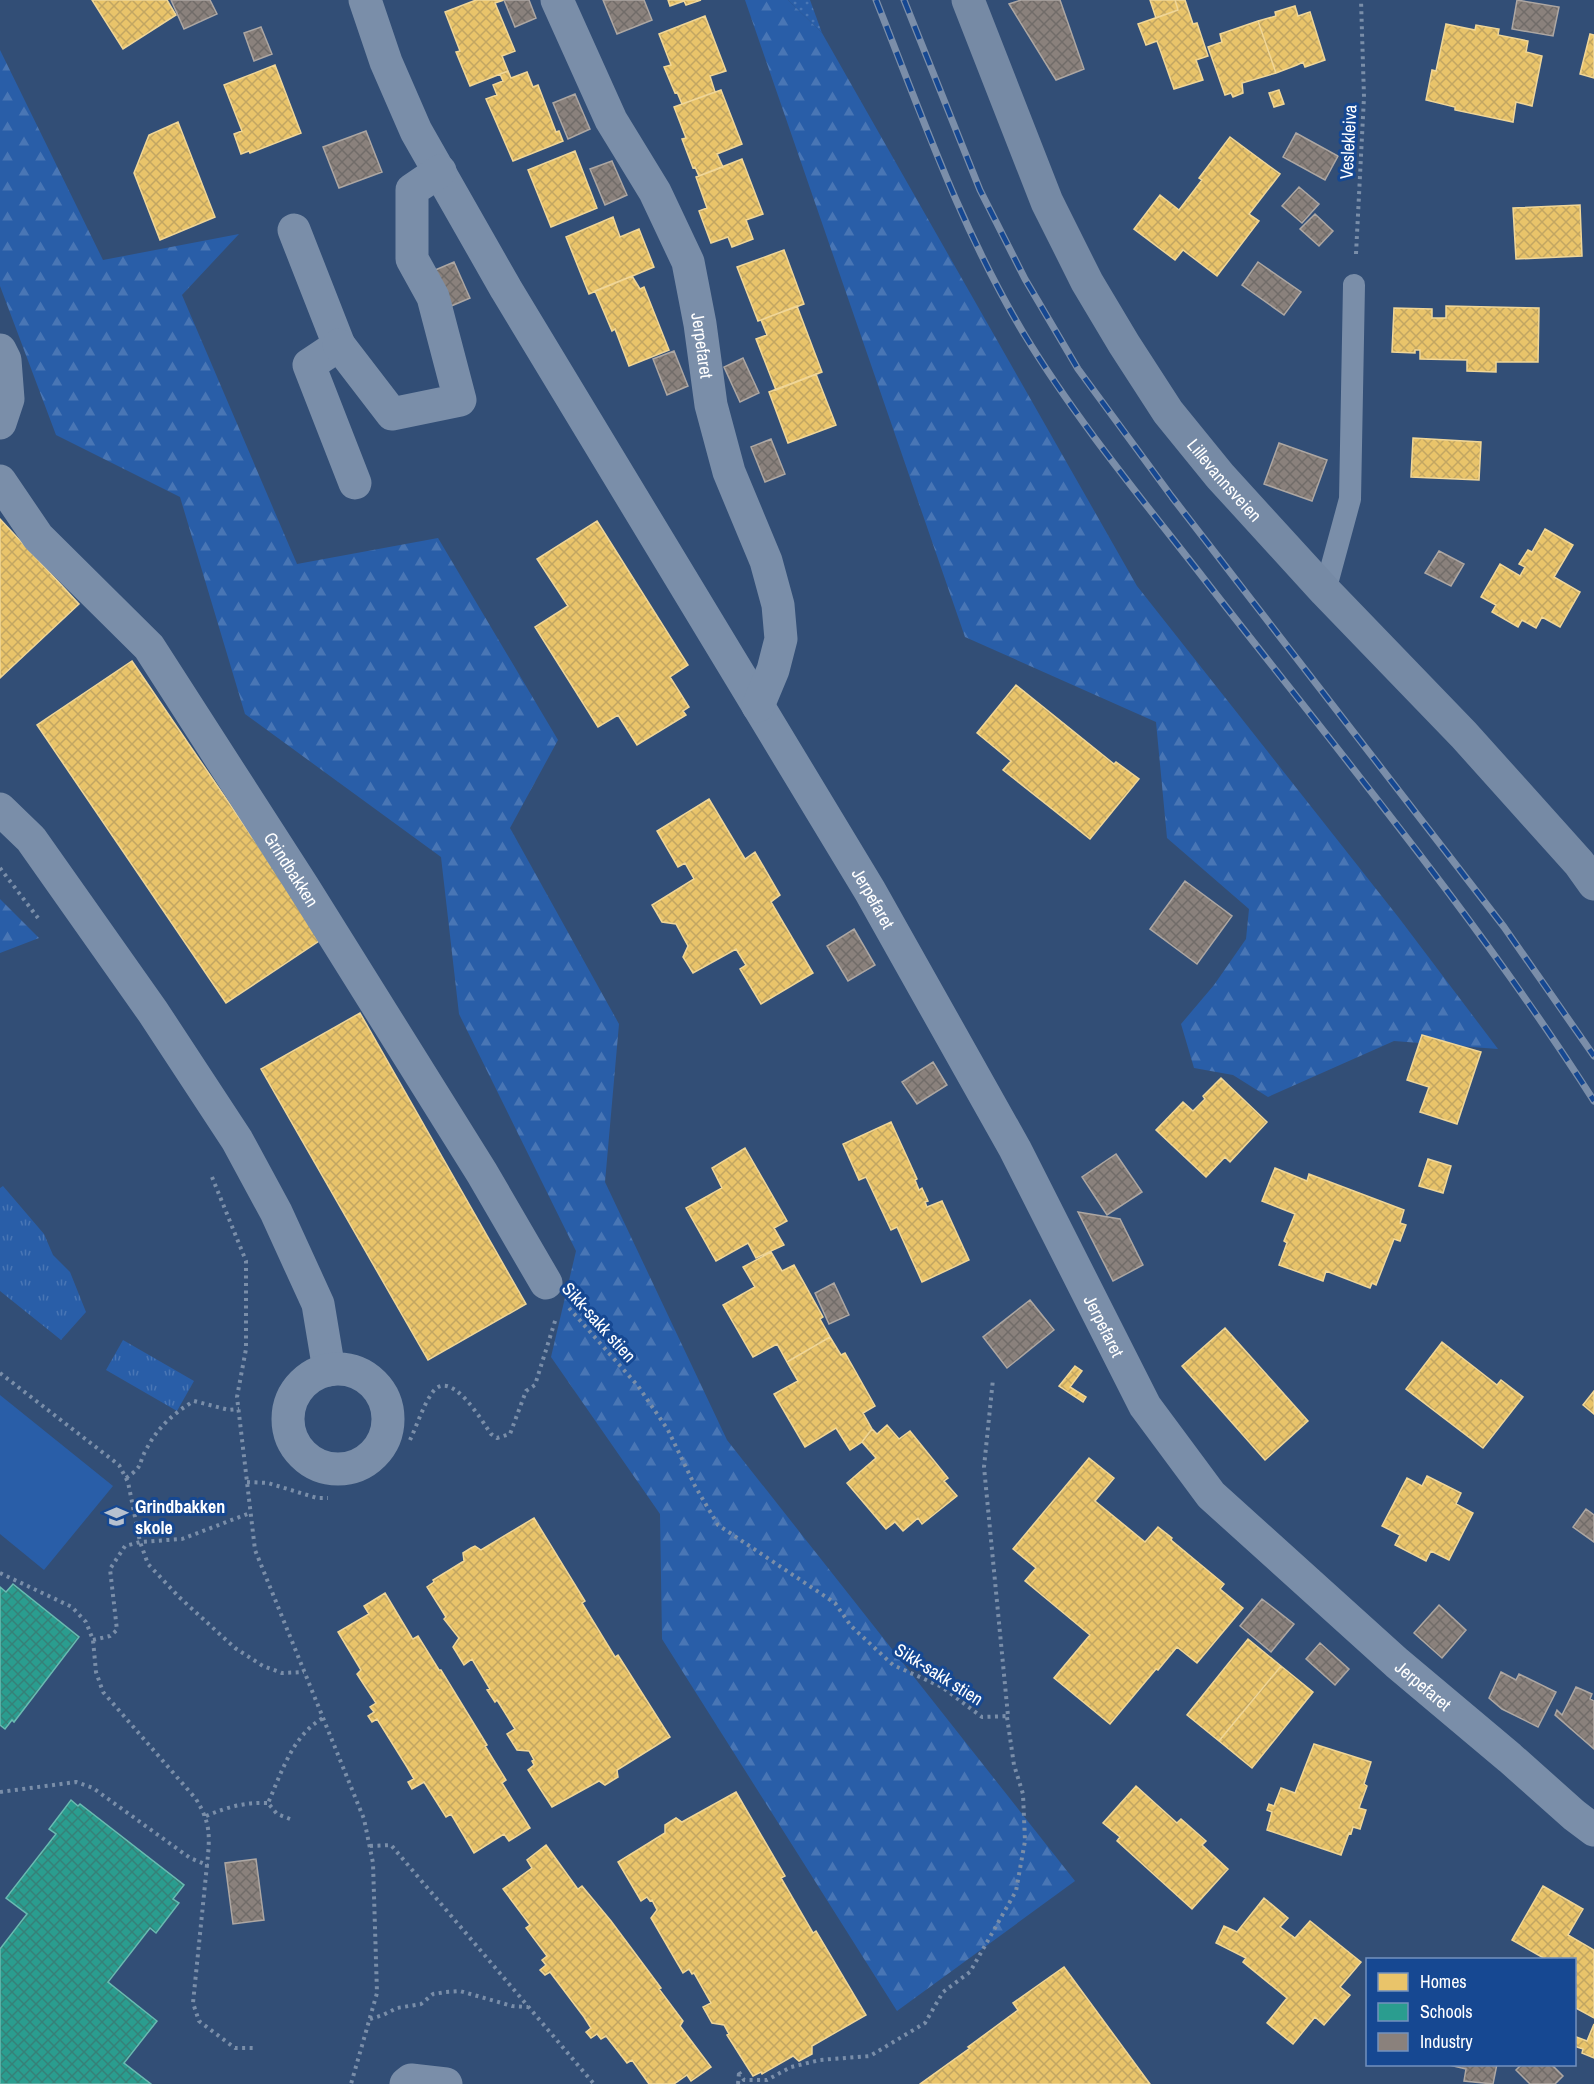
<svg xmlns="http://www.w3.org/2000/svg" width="1594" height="2084" font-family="'Archivo Narrow',sans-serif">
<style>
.grass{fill:url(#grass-dots)}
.forest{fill:url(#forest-firs)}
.park{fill:url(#park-tufts)}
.garden{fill:#295ea8}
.homes{fill:url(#homes-cross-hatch);stroke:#f0d697;stroke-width:1.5}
.schools{fill:url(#schools-cross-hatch);stroke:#6abab1;stroke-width:1.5}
.industry{fill:url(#industry-cross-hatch);stroke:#ada7a3;stroke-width:1.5}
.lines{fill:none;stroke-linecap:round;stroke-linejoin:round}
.path{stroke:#7a8ea9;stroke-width:4;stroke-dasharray:3 4.5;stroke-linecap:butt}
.lane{stroke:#7a8ea9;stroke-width:22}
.street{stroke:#7a8ea9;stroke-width:33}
.secondary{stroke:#768aa5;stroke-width:33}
.rail-casing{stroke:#7b8ea9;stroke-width:7}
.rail{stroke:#164892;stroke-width:4.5;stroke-dasharray:14;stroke-linecap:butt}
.labels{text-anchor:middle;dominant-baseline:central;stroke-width:6;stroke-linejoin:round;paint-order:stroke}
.street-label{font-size:18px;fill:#fff;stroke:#164892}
.poi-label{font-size:18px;font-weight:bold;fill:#fff;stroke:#164892;text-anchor:start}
</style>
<defs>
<pattern id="grass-dots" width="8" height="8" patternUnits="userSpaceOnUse" patternTransform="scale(1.5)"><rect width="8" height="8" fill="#295ea8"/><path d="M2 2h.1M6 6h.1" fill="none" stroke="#4976b5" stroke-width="1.8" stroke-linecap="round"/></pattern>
<pattern id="forest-firs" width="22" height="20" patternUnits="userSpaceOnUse" patternTransform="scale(1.5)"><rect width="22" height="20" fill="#295ea8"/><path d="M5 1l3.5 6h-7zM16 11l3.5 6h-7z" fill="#4976b5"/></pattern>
<pattern id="park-tufts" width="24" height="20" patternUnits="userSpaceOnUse" patternTransform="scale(1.5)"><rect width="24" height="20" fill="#295ea8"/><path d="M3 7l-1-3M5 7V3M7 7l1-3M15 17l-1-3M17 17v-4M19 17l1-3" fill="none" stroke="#4976b5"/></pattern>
<pattern id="homes-cross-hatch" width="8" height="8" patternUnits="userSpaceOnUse" patternTransform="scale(1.5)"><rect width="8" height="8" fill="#e9c46a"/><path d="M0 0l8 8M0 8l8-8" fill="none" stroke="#c2a662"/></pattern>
<pattern id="schools-cross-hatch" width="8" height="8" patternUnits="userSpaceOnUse" patternTransform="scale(1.5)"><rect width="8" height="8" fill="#2a9d8f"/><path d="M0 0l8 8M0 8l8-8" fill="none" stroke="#368178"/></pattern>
<pattern id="industry-cross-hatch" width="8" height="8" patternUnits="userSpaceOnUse" patternTransform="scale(1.5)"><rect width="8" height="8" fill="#8a817c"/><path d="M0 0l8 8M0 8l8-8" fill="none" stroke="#716c69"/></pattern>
</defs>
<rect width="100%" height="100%" fill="#324e76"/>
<path class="grass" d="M788 0H810L822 33Z"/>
<path class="forest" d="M745 0H788L822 33 1137 586 1399 918 1498 1049 1394 1041 1268 1097 1233 1075 1194 1068 1181 1024 1214 985 1246 939 1249 909 1167 838 1156 722 965 637Z
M0 50 103 260 239 234 182 295 297 564 438 538 558 740 510 828 619 1024 605 1182 727 1440 1075 1881 897 2011 662 1639 660 1514 551 1357 576 1251 459 1014 441 857 245 714 180 497 56 435 0 286Z
M0 899 39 938 0 953Z"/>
<path class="park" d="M3 1186 44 1234 53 1255 70 1272 86 1312 61 1340 0 1291V1188Z
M123 1340 194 1381 177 1411 106 1370Z"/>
<path class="garden" d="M0 1395 113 1486 44 1570 0 1534Z"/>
<path class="homes" d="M92 0H167L176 15 123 49Z
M476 0H504L495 3 515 51 502 56 508 71 470 86 456 52 460 51 445 12Z
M668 0H701L686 5 684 1 670 6Z
M1150 0H1175L1178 10 1156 18Z
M1175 0H1185L1193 24 1197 23 1208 56 1196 60 1203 80 1174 89 1157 41 1146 45 1138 24 1178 10Z
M1295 6 1298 16 1310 12 1325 60 1305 67 1303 62 1297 65 1276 73 1258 21 1276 16 1275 12Z
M705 16 726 71 710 76 715 92 682 104 677 92 675 93 664 67 671 65 659 34Z
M1258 21 1276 73 1242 83 1243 93 1233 97 1231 93 1225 95 1208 47 1222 42 1220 34Z
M1446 24 1475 30 1476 25 1499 29 1498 35 1528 41 1526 52 1542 56 1532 106 1516 102 1513 122 1455 110V107L1426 100 1432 70 1436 71Z
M1590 34 1594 35V78L1580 74Z
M275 65 301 133 250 153 249 151 241 154 234 134 242 131 224 85Z
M508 71 511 78 527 72 533 87 538 85 556 132 559 131 563 141 513 161 486 99 497 95 493 85 503 81 500 74Z
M721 90 742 144 717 154 723 167 699 176 695 167 693 168 682 139 686 138 674 107Z
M1279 90 1284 104 1274 107 1269 93Z
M178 122 215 217 160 240 134 173 149 135Z
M1230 137 1280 174 1249 214 1259 221 1217 276 1183 250 1175 260 1134 229 1160 195 1179 210 1202 180 1199 178Z
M575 151 597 208 551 227 528 170Z
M742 159 763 214 746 220 753 239 732 247 728 237 711 243 699 211 707 208 696 177Z
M1580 205 1582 256 1516 259 1513 208Z
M613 217 620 237 639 229 654 267 589 294 566 237Z
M784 250 804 304 758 321 737 267Z
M632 276 640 289 644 287 669 350 629 366 615 329 612 331 595 291Z
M797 306 822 372 776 390 756 339 767 335 761 320Z
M1446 306 1539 308 1538 362H1496V372L1467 371V360L1420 359V350H1415V353L1392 352 1394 308 1432 309V318H1446Z
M816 374 836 425 788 443 769 392Z
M1413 438 1481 442 1479 480 1411 477Z
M0 519 79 604 0 678Z
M597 521 688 665 670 677 689 707 683 711 686 715 637 745 618 715 598 727 535 627 568 606 537 559Z
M1545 529 1573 545 1554 577 1580 592 1560 627 1542 617 1536 628 1522 620 1518 627 1492 612 1496 605 1481 597 1500 564 1520 576 1525 567 1519 564 1528 550 1532 552Z
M132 661 322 939 226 1003 37 725Z
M1016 685 1114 764 1116 762 1139 779 1090 839 1003 770 1011 761 977 733Z
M709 799 745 859 755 852 780 895 771 902 813 973 761 1004 740 969 746 965 736 949 693 973 683 957 688 946 676 924 662 922 652 905 694 879 685 863 678 867 657 831Z
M360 1013 526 1304 428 1360 261 1069Z
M1422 1035 1481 1052 1457 1124 1420 1112 1429 1087 1407 1080Z
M1221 1078 1267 1122 1230 1162 1225 1157 1206 1177 1156 1130 1183 1102 1193 1111 1205 1099 1203 1096Z
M891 1122 917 1179 915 1180 919 1190 922 1188 928 1201 925 1202 927 1207 942 1201 969 1260 922 1282 897 1227 891 1230 866 1177 859 1180 843 1144Z
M745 1148 787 1221 774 1228 784 1245 756 1258 748 1243 716 1261 686 1208 722 1188 712 1168Z
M1428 1159 1451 1166 1443 1193 1419 1186Z
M1275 1168 1307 1181 1309 1174 1404 1210 1400 1223 1406 1225 1400 1241 1394 1239 1376 1285 1372 1283 1370 1288 1326 1271 1323 1281 1279 1265 1287 1243 1284 1241 1295 1214 1262 1201Z
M771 1252 782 1271 794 1265 823 1317 820 1319 830 1337 787 1362 777 1344 753 1357 723 1305 755 1287 743 1267Z
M1225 1328 1308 1421 1265 1460 1182 1366Z
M830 1337 841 1355 845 1353 875 1406 863 1413 872 1429 862 1442 850 1450 836 1428 805 1447 774 1394 798 1381 787 1362Z
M1442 1342 1497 1385 1501 1380 1523 1397 1483 1448 1406 1389Z
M1075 1366 1082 1371 1070 1387 1086 1397 1083 1402 1059 1386Z
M1594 1391V1414L1583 1405Z
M887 1425 899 1439 910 1431 948 1478 944 1481 957 1496 922 1524 918 1518 903 1531 895 1522 886 1529 847 1483 876 1458 862 1442 872 1429 877 1434Z
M1089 1458 1114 1478 1095 1501 1145 1542 1158 1527 1172 1538 1171 1540 1224 1584 1220 1589 1243 1608 1197 1663 1177 1647 1158 1670 1156 1669 1110 1724 1054 1678 1090 1635 1025 1581 1036 1568 1013 1549Z
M1427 1476 1461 1493 1456 1504 1473 1513 1449 1560 1431 1551 1426 1561 1395 1545 1400 1535 1382 1526 1407 1478 1422 1486Z
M534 1518 585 1601 582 1603 615 1657 618 1655 670 1737 617 1770 618 1777 605 1785 599 1781 552 1807 528 1770 534 1765 532 1761 534 1760 529 1751 517 1750 507 1734 515 1729 497 1700 495 1702 487 1690 490 1689 472 1659 464 1665 453 1647 459 1638 444 1619 446 1617 427 1587 434 1582 433 1580 464 1561 463 1553 471 1548 475 1546 481 1550Z
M385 1593 412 1638 413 1639 418 1636 439 1670H441L487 1745 485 1746 506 1780 502 1783 530 1828 509 1841 504 1834 474 1853 451 1814 446 1817 424 1782 412 1789 408 1782 414 1779 407 1767 377 1719 372 1722 368 1716 374 1712 370 1707 376 1703 357 1674 361 1670 338 1632 369 1614 364 1606Z
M1248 1639 1281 1666 1219 1741 1187 1715Z
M1281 1666 1313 1692 1252 1768 1219 1741Z
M1314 1744 1371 1762 1364 1784 1367 1786 1359 1808 1366 1810 1360 1829 1353 1827 1351 1834 1349 1833 1341 1855 1267 1830 1272 1812 1267 1810 1269 1804 1274 1806 1281 1788 1295 1793Z
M1136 1786 1177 1823 1181 1819 1206 1841 1202 1845 1228 1869 1192 1909 1117 1841 1120 1837 1103 1823Z
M736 1792 785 1876 781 1878 813 1933 816 1931 866 2015 812 2046V2054L799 2061 793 2056 762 2074 761 2072 753 2076 727 2035 729 2034 724 2025 712 2023 703 2007 711 2003 694 1973 692 1974 689 1969 683 1973 651 1918 657 1910 652 1900 650 1901 647 1897 641 1901 618 1862 665 1833V1825L676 1818 682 1822Z
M546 1845 577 1888 578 1889 582 1886 611 1921 661 1988 659 1989 683 2021 680 2026 711 2067 691 2081 687 2075 674 2084H649L632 2060 627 2063 606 2036 601 2039 597 2034 591 2038 586 2032 591 2028 584 2017 550 1972 545 1975 540 1970 546 1965 542 1960 547 1956 526 1928 530 1925 503 1889 532 1868 527 1860Z
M1543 1886 1583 1909 1568 1935 1594 1950V2018L1574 2007V1960H1547L1512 1940Z
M1264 1898 1288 1918 1280 1927 1295 1938 1310 1921 1361 1962 1340 1987 1350 1995 1324 2025 1315 2017 1293 2044 1267 2023 1287 1998 1243 1962 1246 1958 1216 1943 1224 1926 1237 1932Z
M1064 1967 1150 2084H920L970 2048 968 2047 1018 2010 1013 2003Z
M1594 2024V2058L1582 2053 1583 2049 1574 2046V2036L1587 2041Z"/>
<path class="schools" d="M13 1584 79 1637 14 1722 12 1720 5 1729 0 1725V1587L6 1592Z
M71 1800 78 1806 80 1804 184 1885 173 1899 179 1903 156 1933 150 1928 108 1982 157 2021 124 2063 151 2084H0V1949L27 1914 6 1898 56 1834 49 1829Z"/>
<path class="industry" d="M171 0H210L217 14 184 29Z
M504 0H529L536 18 515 27Z
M603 0H644L652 20 617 34Z
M1021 0H1060L1084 69 1056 80 1009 4Z
M1517 0 1559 7 1553 36 1512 29Z
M261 27 272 54 254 61 244 33Z
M575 94 590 129 568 139 553 103Z
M366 131 382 172 339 188 323 147Z
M1296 133 1338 156 1325 180 1283 157Z
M612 161 627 195 605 205 590 169Z
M1299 187 1319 204 1302 223 1282 206Z
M1315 214 1333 231 1319 246 1300 229Z
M454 262 470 298 449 307 433 271Z
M1258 262 1301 292 1284 315 1242 285Z
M674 351 688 386 667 395 653 359Z
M743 358 759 393 740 402 724 367Z
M771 439 785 474 765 482 751 447Z
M1279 443 1327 460 1312 501 1264 484Z
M1439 551 1464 564 1451 586 1425 573Z
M1185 881 1232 916 1197 964 1150 929Z
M854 929 875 965 848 981 827 946Z
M933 1062 947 1085 917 1104 902 1082Z
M1116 1154 1142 1192 1107 1215 1082 1177Z
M1078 1212 1120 1219 1143 1265 1113 1281Z
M834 1283 849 1315 829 1324 815 1293Z
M1030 1300 1054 1330 1007 1368 983 1337Z
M1586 1509 1594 1515V1542L1573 1527Z
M1262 1599 1294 1624 1271 1652 1240 1626Z
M1439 1605 1466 1630 1442 1658 1414 1633Z
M1320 1643 1349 1669 1335 1685 1306 1659Z
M1501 1672 1516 1680 1519 1674 1556 1692 1538 1727 1502 1709 1489 1698Z
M1576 1687 1592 1694 1590 1699 1594 1701V1749L1555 1715 1557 1710 1562 1715Z
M256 1859 264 1920 233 1924 225 1863Z
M1445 2064H1497L1493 2084 1464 2081 1466 2069Z
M1522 2064H1551L1563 2076 1555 2084H1530L1516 2070Z"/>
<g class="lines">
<path class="path" d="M1356 254 1364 97 1361 0
M0 868 38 918
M212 1177 246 1261V1349L237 1397 255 1550 364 1819 373 1863 377 1993 351 2084
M569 1308 638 1386 668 1430 695 1486 718 1525 835 1603 851 1626 893 1665 942 1687 982 1717 1008 1716 984 1467 993 1379
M0 1373 119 1465 128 1482 140 1542 148 1564 179 1597 235 1648 263 1666 282 1673 304 1672
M410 1440C417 1425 423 1406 432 1393 450 1366 482 1421 491 1434L497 1438 510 1434 526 1391 535 1385 556 1318
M126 1478C145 1465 137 1465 147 1448 158 1427 174 1413 194 1401L229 1410 239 1409
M247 1482 268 1483 317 1498H328
M0 1573 72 1607 86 1622 93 1640 96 1672 103 1692 196 1799C211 1824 210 1836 207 1865
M93 1640 110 1636 117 1630 110 1569 125 1546 140 1542 182 1539 250 1513
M0 1792 76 1782 93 1788 190 1858 207 1865 193 2003 199 2021 235 2048H257
M206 1816C227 1807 245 1802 268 1803
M290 1819 277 1814 268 1803C282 1772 292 1736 323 1718
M370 1846 391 1845 594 2084
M370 2019 383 2015 397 2008 421 2004 433 1994 446 1992 460 1991 512 2006 528 2007
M739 2072 744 2080H767L791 2067 820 2060 870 2056 925 2023 943 1992 970 1972 1016 1891 1025 1841 1023 1794 1014 1765 1007 1717
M738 2084 739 2073"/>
<path class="lane" d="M1325 591 1350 499 1354 285"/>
<g class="street">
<path id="s1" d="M365 0 386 62 416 131 506 289 870 891 1015 1149 1145 1406 1211 1495 1397 1663 1510 1758 1574 1815 1594 1830"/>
<path id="s2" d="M557 0 611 120 655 192 688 262 700 324 711 405 729 472 766 561 778 605 781 639 773 670 758 706"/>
<path d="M294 230 339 345 309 365 355 483"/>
<path d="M339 345 392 414 460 400 433 297 412 259V190L440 171"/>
<path d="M0 350 5 360 8 399 0 423"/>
<path id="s3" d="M0 481 38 537 149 647 304 888 482 1173 546 1283"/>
<path d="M0 809 31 839 153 1012 237 1140 276 1212 318 1304 329 1370"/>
<circle cx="338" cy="1419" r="50"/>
<path d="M406 2084 411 2080 446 2084"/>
</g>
<path class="secondary" id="s4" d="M968 0 1047 202 1087 282 1124 344 1168 412 1220 476 1325 591 1464 735 1579 863 1594 884"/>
<defs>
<path id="rail" d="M876 0C921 113 961 229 1024 334 1077 421 1142 499 1205 580 1338 751 1477 918 1594 1101
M904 0 980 190 1025 279 1078 369 1172 497 1504 927 1594 1056"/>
</defs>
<use href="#rail" class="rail-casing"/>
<use href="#rail" class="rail"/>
</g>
<defs>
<symbol id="school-bare" viewBox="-9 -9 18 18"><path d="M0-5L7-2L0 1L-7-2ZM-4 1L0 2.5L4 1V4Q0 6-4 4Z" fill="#b7c1cf" stroke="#164892" stroke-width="2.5" paint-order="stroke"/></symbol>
</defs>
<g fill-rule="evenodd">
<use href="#school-bare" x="100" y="1500" width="33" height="33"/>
</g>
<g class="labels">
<g class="street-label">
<text transform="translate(1348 142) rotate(-87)">Veslekleiva</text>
<text stroke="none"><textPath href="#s2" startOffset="378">Jerpefaret</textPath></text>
<text stroke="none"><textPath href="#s4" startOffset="548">Lillevannsveien</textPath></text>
<text stroke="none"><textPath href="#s3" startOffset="488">Grindbakken</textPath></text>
<text stroke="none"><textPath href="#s1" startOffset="1034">Jerpefaret</textPath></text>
<text transform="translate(599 1322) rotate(48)">Sikk-sakk stien</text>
<text stroke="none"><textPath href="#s1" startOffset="1520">Jerpefaret</textPath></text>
<text transform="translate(939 1674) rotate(32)">Sikk-sakk stien</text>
<text stroke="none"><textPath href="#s1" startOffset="2006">Jerpefaret</textPath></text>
</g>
<g class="poi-label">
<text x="135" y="1506">Grindbakken<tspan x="135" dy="21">skole</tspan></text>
</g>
</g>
<rect x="1366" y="1958" width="210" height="108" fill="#164892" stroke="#7391be" stroke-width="1.5"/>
<rect x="1378" y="1973" width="30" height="18" fill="#e9c46a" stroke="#7391be" stroke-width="1.5"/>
<text x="1420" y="1988" font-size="18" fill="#ffffff">Homes</text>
<rect x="1378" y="2003" width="30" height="18" fill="#2a9d8f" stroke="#7391be" stroke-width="1.5"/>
<text x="1420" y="2018" font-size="18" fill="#ffffff">Schools</text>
<rect x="1378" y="2033" width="30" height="18" fill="#8a817c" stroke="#7391be" stroke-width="1.5"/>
<text x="1420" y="2048" font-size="18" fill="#ffffff">Industry</text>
</svg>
